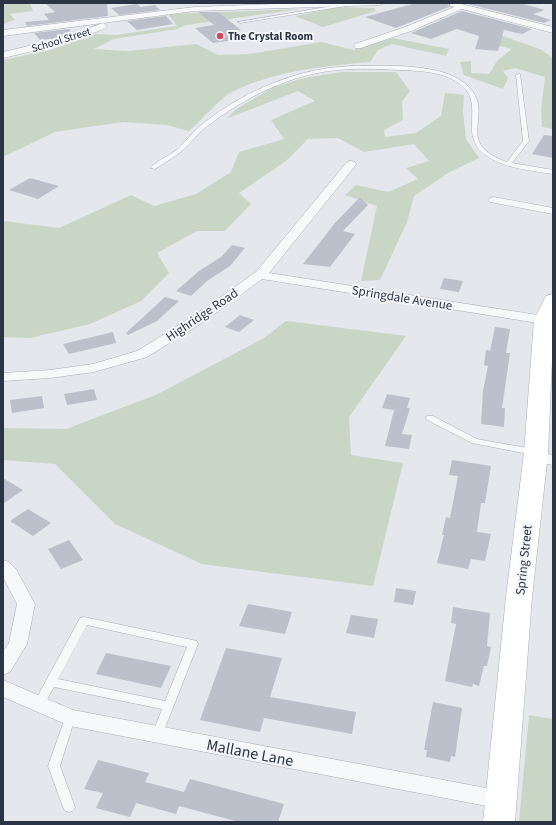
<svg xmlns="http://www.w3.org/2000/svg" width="556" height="825" font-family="'Source Sans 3',sans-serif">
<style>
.green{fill:#c9d6c5}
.building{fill:#bbc0ca}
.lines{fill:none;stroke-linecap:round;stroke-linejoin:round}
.service-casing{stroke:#a9aeb7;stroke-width:1}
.minor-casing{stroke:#a9aeb7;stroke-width:1}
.secondary-casing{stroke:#a9aeb7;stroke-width:1}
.service{fill:#f7f8fa;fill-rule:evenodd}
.minor{fill:#f7f8fa;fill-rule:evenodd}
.secondary{fill:#fff;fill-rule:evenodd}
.poi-dot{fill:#d1495b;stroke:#f4f6f9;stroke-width:1.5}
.labels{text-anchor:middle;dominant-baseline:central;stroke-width:4;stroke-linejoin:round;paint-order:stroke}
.far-poi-label{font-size:11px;font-weight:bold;fill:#2b3445;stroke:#f4f6f9;text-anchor:start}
.far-street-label{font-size:11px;fill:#2b3445;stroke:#f4f6f9}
.street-label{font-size:13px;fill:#2b3445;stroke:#f4f6f9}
.near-street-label{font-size:16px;fill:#2b3445;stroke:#f4f6f9}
</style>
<rect width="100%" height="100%" fill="#e4e7ec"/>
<path class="green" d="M3 3H30L33 11 10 14 15 20 3 24Z
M339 7 374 8 376 11 323 27 295 16Z
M301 9 186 25 177 29 114 39 94 49 128 51 196 44 218 55 250 54 321 42 354 50 393 38 449 49 446 56 392 44 378 50 370 62C323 66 272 71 230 93 220 99 199 122 189 131L167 125 123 122 55 132 3 157V60L50 50 95 34 116 35 177 26 168 14Z
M492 32 542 50 553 58V129L542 127 541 110 545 77 515 68 503 71 508 78 503 89 464 75 460 62 471 61V73L489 74 497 61 512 49 477 40Z
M341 72H396L410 91 402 102 403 120 384 130 385 137 416 133 441 116 445 93 464 95 463 111 466 139 479 158 448 173 414 196 407 222 380 280 361 281 377 206 345 195 356 185 388 192 418 179 406 168 429 161 414 144 364 152 338 138 308 139 286 161 239 193 251 204 225 231H197L157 253 169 273 141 301 90 324 30 338 3 337V221L59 228 131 195 154 206 196 194 231 172 239 152 284 139 271 120 315 101 298 91 228 118 236 109 274 87 304 78Z
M286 321 406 336 349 417 351 455 403 463 373 586 202 564 115 524 55 464 3 460V428L66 429 158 394 264 338Z
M529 715 553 719V822H519Z"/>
<path class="building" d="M45 3H107L108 16 27 26 25 22 49 20 44 14 55 12Z
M416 3H448L449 7 396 28 365 17Z
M464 3H520L545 10 533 14 551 20 544 23Z
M137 4 141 7 155 5 160 10 119 15 111 8Z
M462 11 532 29 522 34 504 30 498 51 475 49 479 36 457 29 431 39 411 33Z
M198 12H218L241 30 231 31 241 39 213 43 195 28 214 25Z
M166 16 173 24 137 30 127 21Z
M69 29 73 33 58 38 40 40 34 33Z
M544 135 553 136V158L532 154Z
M30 178 59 186 38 199 9 190Z
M360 197 368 205 343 231 355 234 330 267 303 264 335 223Z
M232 245 245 248 230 266 207 281 191 296 176 291 199 271 221 257Z
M444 278 463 281 459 292 440 289Z
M165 297 179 301 157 321 128 335 126 333Z
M240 315 254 320 239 332 225 327Z
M495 327 510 329 506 353H510L502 408H505L504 427 481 424 483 391 488 366 484 365 486 350 490 351Z
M113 332 116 343 69 354 63 344Z
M94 389 97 400 67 405 64 394Z
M387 394 410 398 407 408H410L402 434 412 435 409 449 385 446 394 410 382 408Z
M42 396 44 408 12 413 10 400Z
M452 460 491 466 485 503H481L477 532 491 534 485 561 471 559 468 569 437 563 444 535H442L446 517 450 518 458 476 449 475Z
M3 478 23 490 3 504Z
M28 509 51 523 33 536 10 521Z
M69 540 83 560 61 569 48 549Z
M396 588 416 591 413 605 394 602Z
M248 604 292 612 285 634 239 626Z
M453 607 490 613 487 646 491 647 487 666H484L479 686 473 684 472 687 445 681 456 624 451 623Z
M351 615 378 619 374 638 346 633Z
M226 648 282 658 270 697 356 712 352 734 264 718 260 732 200 720Z
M106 653 171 666 161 688 96 674Z
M433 702 462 708 455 757 451 756 450 762 426 757 427 750H424Z
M98 760 149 773 145 782 184 792 190 779 284 804 278 822H239L179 806 176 814 136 803 130 817 96 808 103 793 84 789Z"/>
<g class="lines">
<defs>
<path id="service" d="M344 4H346V6L240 23 238 22Z
M353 66C386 66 452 61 473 92 491 119 455 143 507 162L523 141 516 75 520 74 529 141 512 163 553 170V174C523 169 469 166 472 125 472 113 474 99 466 90 450 71 421 71 398 70 378 69 358 68 338 70 290 74 244 98 206 127 197 134 191 143 183 150 174 158 164 163 155 169L150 168C158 160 169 156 178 149 185 142 191 134 199 127 241 92 299 67 353 66Z
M427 416H433L477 439 533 449 537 452 533 455 472 443 427 420 426 418Z
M84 617 197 641 198 644 161 738 157 740 153 738 152 735 162 709 54 687 43 707 39 708 35 707 34 704 35 701 80 618ZM87 625 187 647 165 701 58 679Z
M70 714 74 715 75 718 60 766 75 807 73 811 69 812 65 811 63 807 48 766 65 718 66 715Z"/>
<path id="minor" d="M306 3H384L380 5 195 11 3 36V30L195 7Z
M450 3 462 4 553 27V33L462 9 411 31 361 48H355L354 46 355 44 405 27 454 7 450 6Z
M103 23 107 26 106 28C73 42 38 50 3 58V52L63 38Z
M351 161 355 162 356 164 355 166 269 273 544 316 549 317 551 320 549 323 544 324 262 279 205 321 147 357 94 372 50 378 3 381V373L50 370 93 364 137 351 195 315 256 272 347 162Z
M494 197 553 208V214L490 202 488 200 490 198Z
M536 452 553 455V465L530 461 528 457 530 453Z
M3 560 9 562 16 569 35 604 27 644 10 672 3 675V651L9 643 17 604 3 577Z
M3 680 73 710 502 791 510 793 513 800 510 807 502 809 70 726 3 697Z"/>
<path id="secondary" d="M553 294V337L548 453 532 597 515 822H483L506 597 524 453 534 320 546 296Z"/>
</defs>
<use href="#service" class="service-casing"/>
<use href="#minor" class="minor-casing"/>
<use href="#secondary" class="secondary-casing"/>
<use href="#service" class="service"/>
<use href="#minor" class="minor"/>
<use href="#secondary" class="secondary"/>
</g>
<circle class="poi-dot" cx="220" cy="36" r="4"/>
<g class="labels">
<g class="far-poi-label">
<text x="228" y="36">The Crystal Room</text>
</g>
<g class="far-street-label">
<text transform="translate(61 40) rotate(-17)">School Street</text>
</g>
<g class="street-label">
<text transform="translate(402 298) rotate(9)">Springdale Avenue</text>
<text transform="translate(202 315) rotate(-34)">Highridge Road</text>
<text transform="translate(524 560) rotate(-84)">Spring Street</text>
</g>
<g class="near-street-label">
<text transform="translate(250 753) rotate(11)">Mallane Lane</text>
</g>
</g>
<rect width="556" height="825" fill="none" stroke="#2b3445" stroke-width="8"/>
</svg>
